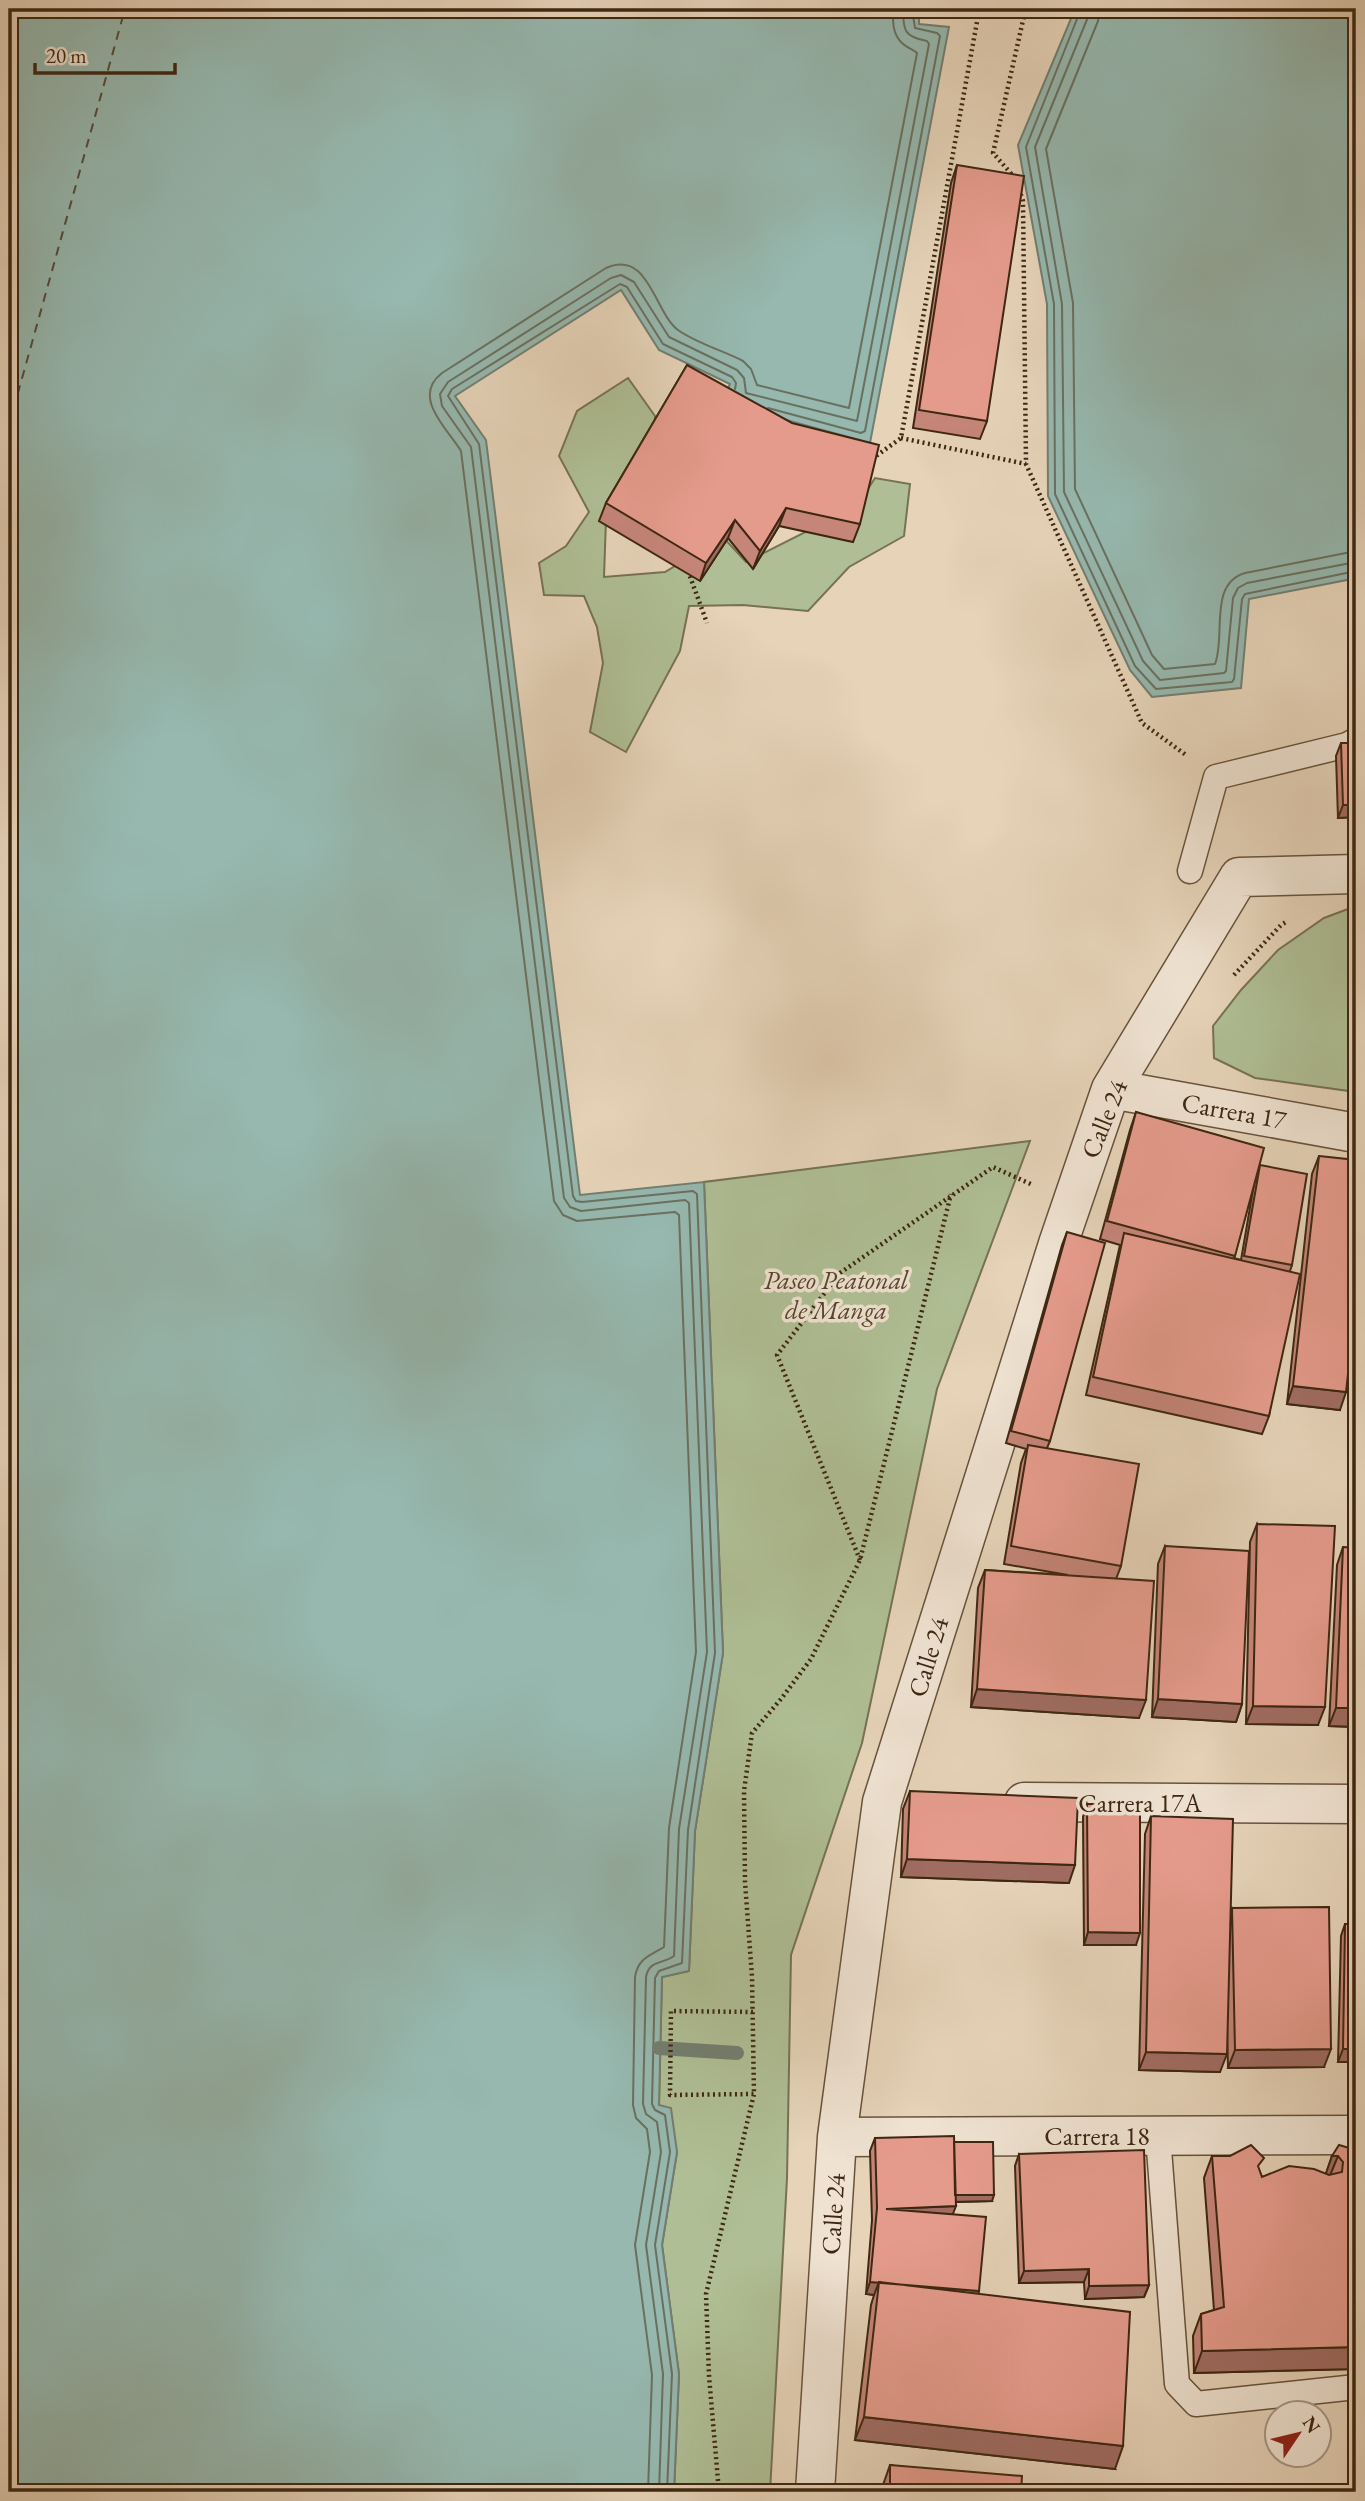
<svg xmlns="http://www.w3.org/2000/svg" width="1365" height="2501" font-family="'EB Garamond',serif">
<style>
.green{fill:#afbe94;stroke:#767253;stroke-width:2}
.water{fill:#96b8af;stroke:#737e70;stroke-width:2}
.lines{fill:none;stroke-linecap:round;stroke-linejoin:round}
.shore{stroke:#6a7060;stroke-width:2}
.stream{stroke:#737e70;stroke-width:14}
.ferry{stroke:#544b39;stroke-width:2;stroke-dasharray:9 7;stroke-linecap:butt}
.service-casing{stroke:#68523c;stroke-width:27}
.minor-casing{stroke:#68523c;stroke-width:41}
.path{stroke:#3e2712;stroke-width:4.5;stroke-dasharray:2 3.5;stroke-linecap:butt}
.service{stroke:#efe2d1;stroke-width:24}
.minor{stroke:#efe2d1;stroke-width:38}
.wall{fill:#c58578;stroke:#3e2712;stroke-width:2;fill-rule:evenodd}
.shaded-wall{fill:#a06c62;stroke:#3e2712;stroke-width:2}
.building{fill:#e59b8c;stroke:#3e2712;stroke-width:2}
.labels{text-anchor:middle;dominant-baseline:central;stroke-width:7;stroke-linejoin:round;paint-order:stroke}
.street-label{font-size:26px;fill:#3e2712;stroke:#efe2d1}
.park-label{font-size:26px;font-style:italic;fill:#55452c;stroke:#efe2d1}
</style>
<rect width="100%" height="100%" fill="#e6d3b8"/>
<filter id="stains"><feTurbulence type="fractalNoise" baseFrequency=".00286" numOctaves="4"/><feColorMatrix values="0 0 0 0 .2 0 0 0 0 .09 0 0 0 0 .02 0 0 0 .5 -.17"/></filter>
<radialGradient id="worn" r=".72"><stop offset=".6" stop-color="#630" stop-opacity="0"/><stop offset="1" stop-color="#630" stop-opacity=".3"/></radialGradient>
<path class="green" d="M628 378 655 416 653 466 606 520 604 577 665 572 723 537 746 562 857 506 875 478 910 484 904 536 849 567 808 611 743 605 689 606 680 651 626 752 590 732 603 663 597 627 584 596 544 595 539 563 566 546 589 512 559 456 577 411Z
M1356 906V1092L1255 1078 1214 1058 1213 1026 1241 990 1278 950 1324 918Z
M1030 1141 937 1389 862 1743 791 1955 787 2178 770 2492H674L679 2374 662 2245 677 2152 659 2105 662 1977 689 1971 695 1831 723 1653 704 1182Z"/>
<path class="water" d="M9 9H919V24L949 27 870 443 721 402 730 384 659 350 621 290 455 396 486 440 580 1195 704 1182 723 1653 695 1831 689 1971 662 1977 659 2105 671 2108 677 2152 662 2245 679 2374 674 2492H9Z
M1075 9H1356V576L1352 579 1249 599 1241 688 1152 697 1130 670 1048 496 1047 304 1018 145Z"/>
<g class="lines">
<path class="shore" d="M1081 9 1026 147 1054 304 1055 494 1135 666 1156 689 1232 682 1234 679 1242 599 1245 594 1356 571
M1089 9 1088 17 1035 147 1062 304 1064 492 1143 661 1160 680 1224 673 1226 671 1233 598 1238 588 1247 583 1356 562
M1100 9 1098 21 1046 149 1073 303 1075 489 1152 655 1164 669 1215 664C1226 636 1208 584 1245 573L1356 551
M768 408 861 433 865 431 940 36 937 33 915 28 912 9
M648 2492 652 2375 635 2245 650 2152 647 2129 636 2118 633 2105 635 1977C638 1958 650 1956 664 1947L669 1828 696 1652 679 1215 675 1212 577 1221 563 1215 554 1201 461 451C447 428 411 397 442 373L606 268C649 249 654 312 678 330 696 343 724 351 743 361L751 369 757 385 849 408 917 53C913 49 907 48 902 43 892 34 893 21 893 9
M659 2492 663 2374 646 2245 661 2152 657 2122 646 2114 643 2104 646 1977C649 1960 663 1964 674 1956L679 1829 707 1652 689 1203 685 1200 581 1211 570 1207 564 1198 471 447 442 406 440 394 448 382 611 278 621 275 634 282 669 337 737 370 744 378 746 393 857 421 929 44 927 41C904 37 903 30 903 9
M667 2492 672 2374 655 2245 670 2152 665 2115 655 2110 652 2104 655 1978 659 1971 682 1963 688 1830 715 1653 697 1194 693 1191 582 1202 576 1201 573 1196 479 444 448 396 452 389 620 284 627 287 663 344 732 377 736 383 735 389"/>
<path class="stream" d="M659 2048 737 2053"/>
<path class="ferry" d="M9 425 125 9"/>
<defs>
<path id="service" d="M1190 871 1216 777 1347 745 1356 740
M1158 2136 1177 2384 1196 2404 1356 2387"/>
<path id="minor" d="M1111 1089 1356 1133
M1024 1802 1356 1804
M837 2137 1356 2135
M815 2492 837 2137 882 1802 1058 1244 1111 1089 1239 877 1356 874"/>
</defs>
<use href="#service" class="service-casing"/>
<use href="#minor" class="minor-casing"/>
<path class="path" d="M1015 178 993 153 1024 16
M1019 189 1023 201 1026 464 1142 723 1186 755
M901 438 1026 464
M872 459 901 438 979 11 977 9
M688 571 707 623
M1234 975 1281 925 1286 922
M860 1560 777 1355 840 1273 993 1167 1033 1185
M753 2012 671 2011 670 2095 754 2094
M719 2492 709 2376 706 2294 754 2094 752 1977 745 1882 744 1791 752 1733 781 1699 811 1659 860 1560 951 1194"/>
<use href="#service" class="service"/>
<use href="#minor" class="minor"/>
</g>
<path class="wall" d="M957 165 987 421 980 439 913 428 951 183Z
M687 365 860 524 853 542 779 526 753 569 728 538 700 581 599 521 606 503Z
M1341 743H1356V817L1338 818 1336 756Z
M1136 1112 1260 1165 1292 1265 1290 1271 1269 1416 1262 1434 1086 1395 1120 1245 1100 1239 1130 1130ZM1254 1184 1241 1260 1234 1258Z
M1319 1156 1340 1410 1287 1404 1312 1174Z
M1067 1232 1050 1441 1047 1448 1121 1566 1116 1579 1139 1718 971 1707 978 1588 985 1570 1068 1575 1004 1564 1021 1463 1026 1449 1006 1443 1062 1245Z
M1356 1376V1407H1353Z
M1257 1524 1318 1725 1246 1724 1250 1542Z
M1165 1546 1242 1704 1236 1722 1152 1717 1158 1564Z
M1343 1547 1356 1727 1329 1726 1337 1565Z
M910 1791 1069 1883 901 1877 903 1809Z
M1087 1804 1136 1945H1084L1083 1817Z
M1151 1816 1230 1913 1232 1908 1324 2067 1228 2068 1227 2026 1220 2072 1139 2070 1145 1834Z
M1345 1924 1356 2062H1338L1341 1936Z
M875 2138 954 2142 992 2201 955 2202 952 2214 979 2291 978 2294 1115 2469 855 2440 871 2305 874 2295 866 2294 872 2220 870 2151Z
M1356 2150V2369L1194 2373 1193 2336 1201 2314 1214 2310 1204 2178 1212 2156 1259 2170 1262 2177 1326 2174 1332 2156Z
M1019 2154 1149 2285 1144 2297 1085 2299 1084 2282 1019 2283 1015 2166Z
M890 2465 1021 2492H882V2488Z"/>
<path class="shaded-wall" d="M786 508 779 526 753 569 760 551Z
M735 520 728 538 700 581 706 563Z
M1343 805H1356V817L1338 818Z
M1293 1386 1346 1392 1340 1410 1287 1404Z
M1356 1396V1407H1353Z
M977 1689 1146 1700 1139 1718 971 1707Z
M1158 1699 1242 1704 1236 1722 1152 1717Z
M1253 1706 1325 1707 1318 1725 1246 1724Z
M1336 1708H1356V1727L1329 1726Z
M907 1859 1075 1865 1069 1883 901 1877Z
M1088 1932 1140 1933 1136 1945H1084Z
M1331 2049 1324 2067 1228 2068 1235 2050Z
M1343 2049H1356V2062H1338Z
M1146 2052 1227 2054 1220 2072 1139 2070Z
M1332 2156H1338L1329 2178 1324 2179Z
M953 2195H994L992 2201 951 2202Z
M956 2206 951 2219 886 2209Z
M1089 2269 1084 2282 1019 2283 1024 2271Z
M870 2282H879L874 2295 866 2294Z
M879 2282 979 2291 975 2304Z
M1149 2285 1144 2297 1085 2299 1089 2286Z
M1356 2347V2369L1194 2373 1202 2351Z
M864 2417 1123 2446 1115 2469 855 2440Z"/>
<path class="building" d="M957 165 1024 176 987 421 919 410Z
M687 365 792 423 879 445 860 524 786 508 760 551 735 520 706 563 606 503Z
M1341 743H1356V805H1343Z
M1136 1112 1264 1148 1235 1256 1107 1221Z
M1319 1156 1356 1160V1301L1346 1392 1293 1386Z
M1260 1165 1307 1174 1292 1265 1244 1256Z
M1067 1232 1105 1243 1050 1441 1011 1431Z
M1124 1233 1300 1274 1269 1416 1093 1377Z
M1028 1445 1139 1464 1121 1566 1011 1546Z
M1257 1524 1335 1526 1325 1707 1253 1706Z
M1165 1546 1249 1551 1242 1704 1158 1699Z
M1343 1547 1356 1548V1708H1336Z
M985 1570 1154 1581 1146 1700 977 1689Z
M910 1791 1078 1798 1075 1865 907 1859Z
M1087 1804H1140V1933L1088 1932Z
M1151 1816 1233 1819 1227 2054 1146 2052Z
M1329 1907 1331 2049 1235 2050 1232 1908Z
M1345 1924H1356V2049H1343Z
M954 2136 956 2206 886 2209 986 2217 979 2291 870 2282 877 2208 875 2138Z
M954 2142H993L994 2195H955Z
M1251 2145 1264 2158 1258 2166 1262 2177 1289 2166 1314 2169 1329 2175 1342 2172 1343 2162 1338 2156H1332L1339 2145 1356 2150V2347L1202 2351 1201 2314 1224 2307 1212 2156H1230Z
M1144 2150 1149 2285 1089 2286V2269L1024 2271 1019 2154Z
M879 2282 1130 2312 1123 2446 864 2417Z
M890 2465 1022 2476 1021 2492H890Z"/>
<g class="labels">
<g class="street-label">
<text transform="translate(1234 1111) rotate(10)">Carrera 17</text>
<text transform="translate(1104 1119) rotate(-68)">Calle 24</text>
<text transform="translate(928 1657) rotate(-73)">Calle 24</text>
<text x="1140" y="1803">Carrera 17A</text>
<text x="1097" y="2136">Carrera 18</text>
<text transform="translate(833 2214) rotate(-86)">Calle 24</text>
</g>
<g class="park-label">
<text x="836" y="1280">Paseo Peatonal<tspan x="836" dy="30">de Manga</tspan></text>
</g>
</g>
<rect width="1365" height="2501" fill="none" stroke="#e6d3b8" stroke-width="35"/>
<rect x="10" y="10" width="1344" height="2480" fill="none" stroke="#3e2712" stroke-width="3.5"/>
<rect x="18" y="18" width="1330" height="2466" fill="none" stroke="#3e2712" stroke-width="2"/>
<g transform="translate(1298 2434) rotate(55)"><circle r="33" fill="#efe2d1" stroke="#a89785" stroke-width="2"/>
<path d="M0-5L12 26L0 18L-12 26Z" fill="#8f2418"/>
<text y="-10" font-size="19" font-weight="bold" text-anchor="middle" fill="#3e2712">N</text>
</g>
<path d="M35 63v10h140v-10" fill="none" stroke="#3e2712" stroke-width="3.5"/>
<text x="46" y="63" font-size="21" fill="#3e2712" stroke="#efe2d1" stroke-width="5" paint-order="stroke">20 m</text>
<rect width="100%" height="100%" filter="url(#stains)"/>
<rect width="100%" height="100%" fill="url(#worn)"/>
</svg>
